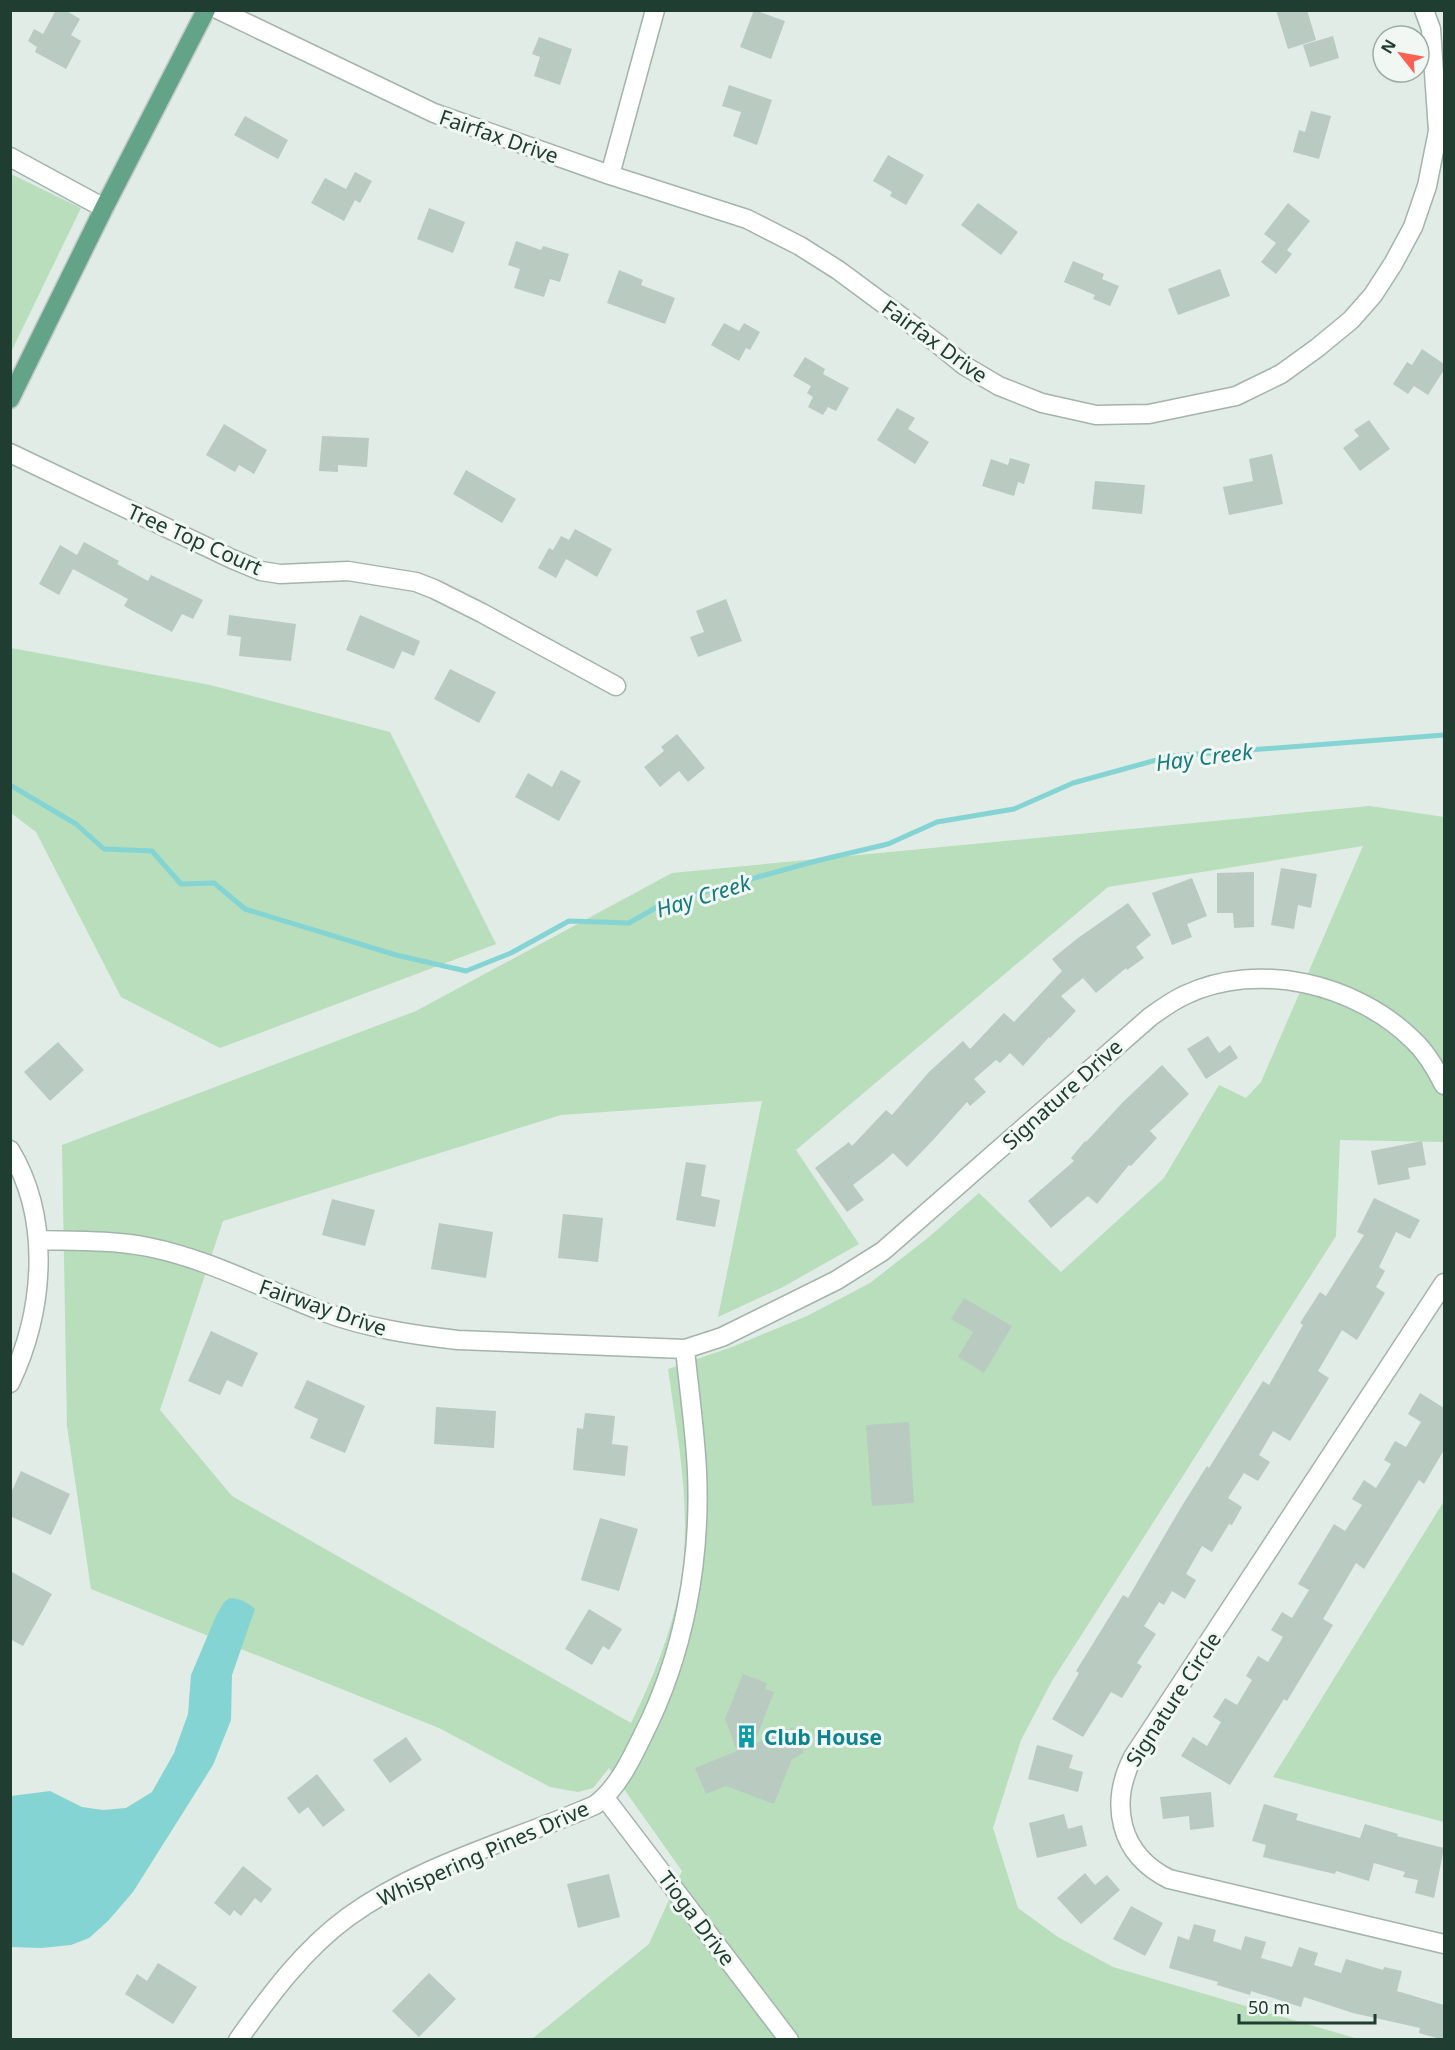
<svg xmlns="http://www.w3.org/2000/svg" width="1455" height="2050" font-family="'Noto Sans',sans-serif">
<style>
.green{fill:#b8debc;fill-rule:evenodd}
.water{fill:#85d4d4}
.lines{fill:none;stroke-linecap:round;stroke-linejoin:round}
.stream{stroke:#85d4d4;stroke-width:5}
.building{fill:#b9cac0}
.street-casing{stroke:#a3b4ab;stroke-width:21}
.primary-casing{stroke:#c1c9c5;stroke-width:21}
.street{stroke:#fff;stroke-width:18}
.primary{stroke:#63a489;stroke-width:18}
.labels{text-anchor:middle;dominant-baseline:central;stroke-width:6;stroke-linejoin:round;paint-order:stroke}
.street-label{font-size:21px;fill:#203d31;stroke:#f1f8f4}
.culture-label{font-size:21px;font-weight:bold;fill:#0d838f;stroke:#f1f8f4;text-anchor:start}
.water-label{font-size:22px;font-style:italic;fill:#177b7c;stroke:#f1f8f4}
</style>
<rect width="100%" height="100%" fill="#e0ece5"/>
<path class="green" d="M11 174 81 208 11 352Z
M11 648 210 685 390 732 496 944 220 1048 121 997 36 832 11 813Z
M1370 806 1444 817V1142L1340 1140 1336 1236 1052 1681 1021 1740 993 1828 1018 1908 1058 1937 1113 1967 1358 2039H532L649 1944 682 1871 609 1768 593 1788 578 1792 550 1787 439 1728 91 1589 67 1426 62 1145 416 1011 672 873ZM1363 846 1261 1082 1246 1098 1219 1085 1164 1178 1061 1272 979 1193 929 1237 870 1283 807 1316 732 1347 668 1369C678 1440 693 1515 680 1586 671 1635 652 1680 631 1723L232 1496 160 1410 223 1221 561 1115 762 1101 718 1317 783 1287 859 1244 796 1150 1108 887Z
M1444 1501V1822L1273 1777Z"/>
<path class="water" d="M230 1598C241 1599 247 1602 255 1609L232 1675 231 1720 213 1765 133 1892 108 1921 89 1938 71 1945 41 1948 11 1947V1796L50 1791 82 1807 103 1810 126 1808 152 1792 174 1753 188 1714 191 1675 216 1616 224 1602Z"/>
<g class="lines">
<path class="stream" d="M10 785 76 824 104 849 152 851 181 884 214 883 245 909 396 955 466 971 511 953 569 921 629 923 664 903 816 861 888 844 937 822 1014 809 1073 783 1171 756 1444 735"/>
</g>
<path class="building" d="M56 10H65L80 19 71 35 81 41 66 69 35 52 37 47 28 41 34 29 43 34Z
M754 10 785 21 771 59 740 47Z
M1276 10H1307L1316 40 1288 49Z
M1333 36 1339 58 1310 67 1303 45Z
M539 37 572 49 560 85 534 76 540 57 532 54Z
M729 85 772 100 757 145 733 136 741 112 722 106Z
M1311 111 1331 116 1319 159 1293 152 1299 130 1305 132Z
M245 116 288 140 278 159 234 135Z
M888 155 924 175 906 205 890 196 892 192 873 181Z
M355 172 372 181 360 203 355 200 344 221 311 203 325 178 346 189Z
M978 203 1018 232 1001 255 961 225Z
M1288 203 1310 221 1287 250 1292 254 1276 274 1261 262 1276 243 1264 234Z
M429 208 465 222 453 253 417 239Z
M516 241 541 250 543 246 569 254 560 282 550 279 544 297 514 288 520 269 508 265Z
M1073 261 1104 274 1102 279 1119 286 1110 306 1093 299 1095 295 1064 282Z
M1220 269 1230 296 1178 315 1168 289Z
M619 270 643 280 641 285 675 298 665 324 607 303Z
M724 323 739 331 744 323 760 332 750 350 746 348 739 361 711 345Z
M1422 349 1444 364V370L1428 395 1414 386 1408 394 1393 384 1407 362 1412 365Z
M805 357 825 369 823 374 849 388 836 411 828 407 823 415 808 407 813 397 807 393 811 386 793 376Z
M897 408 915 418 908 429 929 442 915 464 877 440Z
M1369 420 1390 449 1360 471 1343 448 1359 436 1354 430Z
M224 424 267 450 254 474 239 465 235 472 206 455Z
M322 436 369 438 367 467 338 465V472L319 471Z
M1272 454 1283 504 1229 515 1223 487 1253 481 1249 459Z
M1010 458 1030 464 1024 484 1018 482 1014 496 982 486 991 459 1008 465Z
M466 470 516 499 502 523 453 494Z
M1095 481 1145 485 1142 514 1092 509Z
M575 529 612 549 597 577 566 559 556 578 538 568 549 548 553 550 561 536 569 540Z
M84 542 119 561 117 564 148 581 151 575 203 600 193 619 182 614 172 632 124 606 128 599 73 569 59 595 39 584 60 545 77 555Z
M726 599 742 641 698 657 690 637 704 632 696 611Z
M229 615 296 624 291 661 239 656 241 637 227 635Z
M360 615 420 641 414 656 402 651 394 669 346 650Z
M450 669 496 692 479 723 434 699Z
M677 734 705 768 688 782 679 771 660 787 644 767 664 751 661 747Z
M561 770 581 781 559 821 515 797 528 773 552 787Z
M1281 868 1317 874 1311 908 1298 905 1294 929 1271 925Z
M1254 872V927L1234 928 1233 913H1217V873Z
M1192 878 1207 916 1187 924 1192 937 1172 945 1152 893Z
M1128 903 1151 935 1136 947 1144 958 1127 970 1126 968 1096 993 1083 978 1061 996 1076 1011 1050 1038 1049 1037 1023 1066 1010 1053 1000 1063 996 1060 974 1079 986 1092 970 1106 967 1102 934 1139 907 1167 893 1153 883 1162 853 1185 864 1200 847 1212 815 1168 849 1142 852 1146 886 1110 892 1115 929 1072 963 1041 970 1049 1004 1013 1014 1022 1062 971 1052 959 1078 938Z
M1208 1036 1219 1053 1230 1045 1238 1058 1206 1079 1187 1049Z
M58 1042 84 1070 50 1101 24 1072Z
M1162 1065 1189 1094 1150 1131 1157 1138 1131 1166 1129 1165 1097 1204 1088 1196 1051 1228 1028 1201 1074 1161 1071 1158 1085 1141 1086 1142 1123 1102Z
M1422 1141 1426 1165 1408 1168 1410 1179 1378 1185 1371 1151Z
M686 1162 706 1165 701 1196 720 1200 715 1227 676 1220Z
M1374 1198 1420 1220 1410 1239 1396 1232 1379 1267 1385 1271 1376 1287 1385 1293 1357 1340 1342 1330 1318 1371 1329 1378 1290 1441 1273 1431 1259 1455 1270 1462 1258 1481 1244 1473 1228 1498 1242 1507 1232 1525 1229 1524 1212 1552 1202 1546 1186 1574 1196 1580 1185 1599 1172 1591 1164 1605 1159 1602 1144 1626 1156 1634 1137 1663 1142 1666 1122 1698 1111 1692 1083 1737 1052 1719 1079 1673 1076 1671 1123 1595 1128 1598 1180 1509 1207 1466 1209 1468 1263 1381 1269 1385 1303 1325 1300 1323 1320 1292 1326 1296 1364 1235 1357 1232Z
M332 1199 375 1210 365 1246 322 1235Z
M563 1214 603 1218 598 1262 558 1258Z
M439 1223 493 1232 486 1278 431 1269Z
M964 1298 1012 1326 984 1373 958 1357 973 1332 951 1319Z
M211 1331 258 1353 242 1387 227 1380 220 1395 188 1381Z
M307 1380 365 1406 345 1453 310 1438 318 1419 294 1408Z
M1420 1393 1444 1408V1450L1424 1484 1419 1480 1364 1569 1356 1563 1323 1619 1333 1625 1287 1701 1284 1699 1230 1785 1181 1756 1193 1737 1207 1746 1221 1722 1213 1717 1225 1698 1237 1705 1252 1680 1246 1676 1258 1656 1268 1662 1283 1637 1271 1630 1282 1612 1292 1618 1309 1590 1298 1584 1334 1524 1345 1531 1362 1505 1352 1499 1364 1480 1376 1488 1391 1464 1384 1460 1395 1441 1406 1447 1421 1422 1408 1414Z
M436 1407 496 1411 494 1448 434 1444Z
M585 1413 615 1416 612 1444 628 1446 625 1476 573 1470 577 1428 583 1429Z
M909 1422 914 1503 872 1506 866 1425Z
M21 1471 70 1494 51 1535 10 1516V1495Z
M600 1518 638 1529 619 1591 581 1580Z
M10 1571 52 1594 23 1646 10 1639Z
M589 1609 622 1629 609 1650 603 1646 592 1665 565 1649Z
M743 1674 767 1683 765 1689 774 1692 754 1744 793 1727 804 1753 792 1759 774 1804 726 1786 706 1794 695 1768 737 1751 725 1719Z
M406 1737 422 1760 390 1783 373 1760Z
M1037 1745 1073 1755 1069 1768 1083 1772 1078 1792 1028 1779Z
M317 1774 345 1810 323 1827 308 1807 299 1814 287 1798Z
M1211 1792 1214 1827 1190 1830 1189 1816 1163 1819 1160 1797Z
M1264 1804 1298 1814 1296 1820 1360 1838 1365 1824 1398 1834 1397 1836 1444 1848 1434 1898 1415 1893 1418 1880 1403 1877 1405 1872 1374 1863 1369 1881 1336 1871 1335 1874 1263 1857 1266 1845 1252 1841Z
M1064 1814 1068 1829 1082 1825 1087 1846 1037 1858 1029 1823Z
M243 1866 272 1889 261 1903 255 1898 241 1916 234 1910 230 1916 214 1903Z
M1085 1873 1095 1885 1107 1875 1120 1890 1081 1924 1057 1898Z
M609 1874 620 1917 578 1928 567 1884Z
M1131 1906 1163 1923 1145 1956 1113 1939Z
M1194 1924 1216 1930 1213 1941 1241 1950 1245 1936 1266 1942 1261 1958 1292 1967 1299 1947 1318 1953 1314 1965 1341 1973 1346 1959 1383 1970 1384 1967 1402 1971 1397 1991 1444 2005V2040L1419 2033 1420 2028 1353 2013 1304 1997 1301 2007 1251 1991 1250 1995 1217 1985 1218 1982 1169 1968 1178 1936 1189 1940Z
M158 1963 197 1987 173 2024 125 1994 137 1974 147 1981Z
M429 1973 456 1999 419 2037 392 2011Z"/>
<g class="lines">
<defs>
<path id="street" d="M219 10 434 113 610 175 747 219 800 246 838 270 938 344 965 366 999 386 1042 403 1096 415 1149 414 1236 396 1281 374 1317 348 1351 320 1373 295 1393 264 1413 227 1427 186 1438 131 1431 29 1424 10
M10 157 104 208
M610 175 655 10
M10 453 232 559 261 571 280 574 348 571 416 582 434 589 482 613 616 686
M10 1150C52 1220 44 1312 10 1383
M38 1240C74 1241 112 1240 148 1247 209 1259 266 1290 324 1312 367 1328 413 1335 458 1340L685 1349 722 1337 837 1280 883 1251 1150 1017C1161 1009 1172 1001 1185 995 1259 960 1356 984 1413 1040 1426 1052 1436 1069 1444 1085
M1444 1283 1133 1757C1109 1804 1119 1854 1169 1879L1444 1944
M605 1798 789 2040
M238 2040C270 1995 304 1949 348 1917 421 1864 513 1841 595 1805 617 1789 631 1760 643 1735 684 1654 701 1562 697 1471 695 1430 689 1390 685 1349"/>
<path id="primary" d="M10 399 104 208 206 10"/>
</defs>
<use href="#street" class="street-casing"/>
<use href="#primary" class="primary-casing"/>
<use href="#street" class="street"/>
<use href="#primary" class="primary"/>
</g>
<defs>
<symbol id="building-bare" viewBox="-9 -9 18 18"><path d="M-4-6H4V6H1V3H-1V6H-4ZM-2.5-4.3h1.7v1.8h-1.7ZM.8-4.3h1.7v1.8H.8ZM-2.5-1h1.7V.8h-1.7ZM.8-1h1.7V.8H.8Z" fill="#0f9aa8" stroke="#f1f8f4" stroke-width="2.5" paint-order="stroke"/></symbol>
</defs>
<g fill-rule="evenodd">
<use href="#building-bare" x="730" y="1720" width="33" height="33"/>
</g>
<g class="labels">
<g class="street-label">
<text transform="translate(499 136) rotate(19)">Fairfax Drive</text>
<text transform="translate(935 341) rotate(36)">Fairfax Drive</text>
<text transform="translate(195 539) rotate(24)">Tree Top Court</text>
<text transform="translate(1062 1094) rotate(-42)">Signature Drive</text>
<text transform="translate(323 1307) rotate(19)">Fairway Drive</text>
<text transform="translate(1173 1699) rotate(-57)">Signature Circle</text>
<text transform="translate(483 1853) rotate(-24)">Whispering Pines Drive</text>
<text transform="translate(697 1918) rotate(53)">Tioga Drive</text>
</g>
<g class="culture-label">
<text x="764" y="1737">Club House</text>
</g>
<g class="water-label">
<text transform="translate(1204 756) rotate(-7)">Hay Creek</text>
<text transform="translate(703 895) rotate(-17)">Hay Creek</text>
</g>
</g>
<rect width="1455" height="2050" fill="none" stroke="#203d31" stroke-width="24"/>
<g transform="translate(1401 54) rotate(301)"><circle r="28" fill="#f1f8f4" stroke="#9dada6" stroke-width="1.5"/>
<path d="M0-4.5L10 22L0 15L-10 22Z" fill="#f96152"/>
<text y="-9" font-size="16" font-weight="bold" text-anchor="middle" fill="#203d31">N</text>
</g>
<path d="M1239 2014v9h136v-9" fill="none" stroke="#203d31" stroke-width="3"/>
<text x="1248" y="2014" font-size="18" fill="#203d31" stroke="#f1f8f4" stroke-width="4.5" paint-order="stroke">50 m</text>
</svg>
